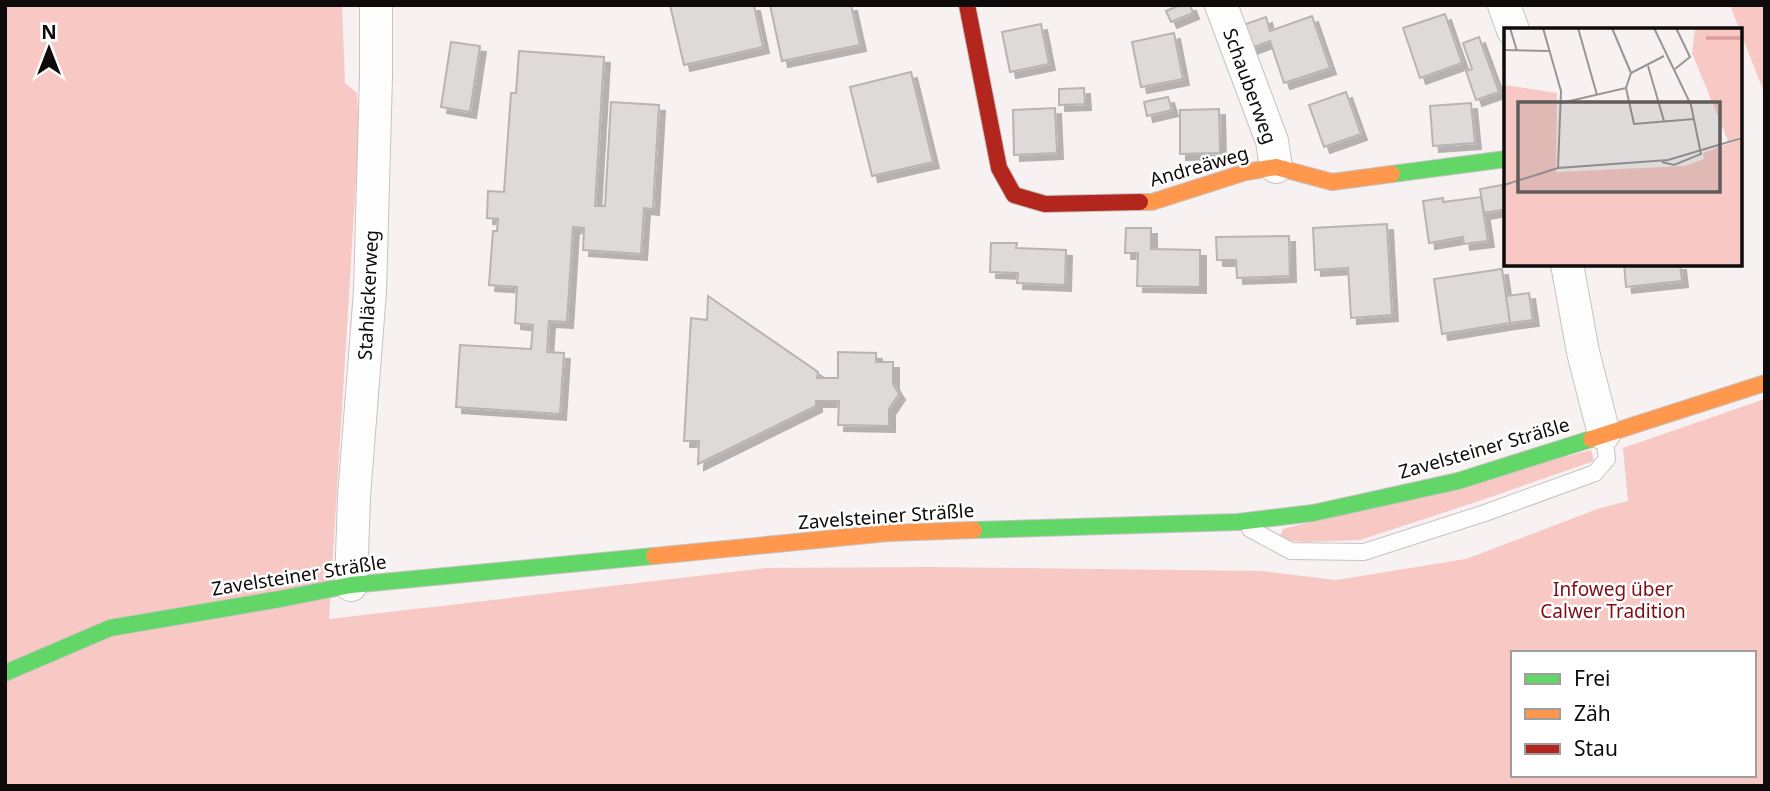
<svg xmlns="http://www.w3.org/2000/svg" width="1770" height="791" font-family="'Noto Sans',sans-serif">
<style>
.green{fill:#f7c8c4;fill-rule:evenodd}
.building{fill:#dfdada;stroke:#b8b4b4;stroke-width:2;filter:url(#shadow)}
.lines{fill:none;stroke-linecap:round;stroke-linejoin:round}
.lane-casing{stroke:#c7c2c2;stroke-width:18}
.street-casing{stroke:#c7c2c2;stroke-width:34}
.fast-casing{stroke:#c7c2c2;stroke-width:18}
.slow-casing{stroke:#c7c2c2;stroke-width:18}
.jam-casing{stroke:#c7c2c2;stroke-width:18}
.lane{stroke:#fefdfd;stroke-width:16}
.street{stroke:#fefdfd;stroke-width:32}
.fast{stroke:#63d668;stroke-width:16}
.slow{stroke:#ff974d;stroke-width:16}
.jam{stroke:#b3261e;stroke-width:16}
.labels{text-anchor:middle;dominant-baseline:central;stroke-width:5;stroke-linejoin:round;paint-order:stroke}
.street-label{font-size:19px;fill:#0e0b0a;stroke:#fff}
.park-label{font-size:19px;fill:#7e0e15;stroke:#fff}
.inset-river{fill:none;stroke:#de9d98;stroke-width:3.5}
.inset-road{fill:none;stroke:#9a9595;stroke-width:2}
.view{fill:#605c5b;fill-opacity:0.15;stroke:#605c5b;stroke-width:3.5}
.inset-edge{fill:none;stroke:#0e0b0a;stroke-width:3.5}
</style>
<defs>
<filter id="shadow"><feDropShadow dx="6" dy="6" stdDeviation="0" flood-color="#0004"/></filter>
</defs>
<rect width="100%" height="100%" fill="#f7f1f1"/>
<path class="green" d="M5 5H342L345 83 357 93 359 132 329 619 766 568 929 567 1262 571 1336 580 1466 559 1600 508 1628 501 1623 448 1765 399V786H5ZM1513 653H1754V775H1513Z
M1730 5H1765V95Z
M1591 450 1594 461 1479 501 1360 540 1305 542 1279 540 1283 529Z"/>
<path class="building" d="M670 5H754L763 47 684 65Z
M770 5H851L860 45 782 61Z
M1180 5H1190L1193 13 1171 22 1166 11Z
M1445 14 1462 63 1420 78 1403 28Z
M1312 16 1330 68 1284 83 1270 41 1251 48 1243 25 1266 17 1270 31Z
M1041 24 1049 64 1010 72 1002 32Z
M1174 33 1183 79 1141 87 1132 42Z
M1479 37 1499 92 1476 100 1466 71 1472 69 1463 43Z
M451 42 480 46 470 112 441 107Z
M519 51 604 57 595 206H605L611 102 659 105 653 209 644 208 641 254 583 250 584 228 573 227 567 322 549 321 547 352 564 353 560 414 456 407 460 345 531 349 533 325 515 323 517 287 489 285 493 231H497L498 219 487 218 488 191 504 192 511 93H516Z
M911 72 933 162 872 176 850 87Z
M1084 88 1085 104 1059 105V89Z
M1346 92 1361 134 1324 147 1309 105Z
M1168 97 1172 110 1147 116 1144 102Z
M1471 103 1475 143 1433 146 1430 106Z
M1055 108 1057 153 1014 155 1013 110Z
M1219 109 1220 153 1180 154V110Z
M1502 185 1506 209 1484 213 1480 189Z
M1481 197 1488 241 1464 244 1463 237 1429 243 1423 201 1443 198V202Z
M1387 224 1392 315 1351 318 1348 268 1315 270 1313 228Z
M1126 228H1151V249L1200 250V287L1137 286 1138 253H1125Z
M1289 236 1290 276 1237 278 1236 260H1217L1216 237Z
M991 243H1017L1016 248 1066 250 1065 285 1017 283 1018 273 990 272Z
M1624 264H1680L1682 281 1626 287Z
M1502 269 1510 323 1442 334 1434 279Z
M1529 293 1533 320 1510 323 1506 296Z
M708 296 818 372 817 378H838V352L876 353V362H893V384L899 394 889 409V426L838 425 839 401H816V406L698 464 699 441H684L691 318 707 320Z"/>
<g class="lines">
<defs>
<path id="lane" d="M1250 529 1291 551 1364 552 1485 513 1595 473 1607 459 1604 434"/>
<path id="street" d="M1221 5 1272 141 1276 167
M1504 5 1513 30
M1567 264 1583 352 1604 434
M351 585 354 497 370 291 376 76V5"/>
<path id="fast" d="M1392 174 1506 159
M974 530 1238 522 1313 513 1458 481 1591 439
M5 673 110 628 280 599 351 585 654 556"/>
<path id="slow" d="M1140 202H1152L1246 172 1276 167 1332 182 1392 174
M1591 439 1765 383
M654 556 888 533 974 530"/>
<path id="jam" d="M967 5 999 168 1014 195 1045 204 1140 202"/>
</defs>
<use href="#lane" class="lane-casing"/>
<use href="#street" class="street-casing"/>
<use href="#fast" class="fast-casing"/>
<use href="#slow" class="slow-casing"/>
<use href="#jam" class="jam-casing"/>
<use href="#lane" class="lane"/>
<use href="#street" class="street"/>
<use href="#fast" class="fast"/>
<use href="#slow" class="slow"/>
<use href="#jam" class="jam"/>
</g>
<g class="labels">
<g class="street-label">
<text transform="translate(1250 86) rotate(70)">Schauberweg</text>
<text transform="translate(1199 166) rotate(-16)">Andreäweg</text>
<text transform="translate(368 295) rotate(-87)">Stahläckerweg</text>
<text transform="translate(1484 448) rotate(-16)">Zavelsteiner Sträßle</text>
<text transform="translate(886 516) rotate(-4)">Zavelsteiner Sträßle</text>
<text transform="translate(299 575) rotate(-9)">Zavelsteiner Sträßle</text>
</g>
<g class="park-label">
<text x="1613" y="589">Infoweg über<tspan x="1613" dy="22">Calwer Tradition</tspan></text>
</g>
</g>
<g transform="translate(1504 28)">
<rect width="238" height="238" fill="#f7f1f1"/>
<path d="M191 0H238V108L224 113 188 25ZM0 57 53 65 52 144 181 138 200 131 199 125 238 111V238H0Z" fill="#f7c8c4"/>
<path class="inset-river" d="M202 10H238"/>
<path class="inset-road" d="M6 0 13 23M39 0 57 63 54 140M74 0 93 67M108 0 127 45M150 0 187 77 197 126 170 137 158 134M0 22 46 23M144 38 160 93M171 41 186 29 172 0M122 60 130 96 190 91M57 75 122 60 127 45 160 28M0 157 54 140 164 132 238 110"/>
<path class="view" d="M14 74H216V164H14Z"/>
<rect width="238" height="238" class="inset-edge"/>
</g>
<rect width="1770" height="791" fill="none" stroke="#0e0b0a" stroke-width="14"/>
<rect x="1511" y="651" width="245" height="126" fill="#ffffff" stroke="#9f9d9d" stroke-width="2"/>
<rect x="1525" y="674" width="35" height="10" fill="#63d668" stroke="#9f9d9d" stroke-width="2"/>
<text x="1574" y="686" font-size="21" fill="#0e0b0a">Frei</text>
<rect x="1525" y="709" width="35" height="10" fill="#ff974d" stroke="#9f9d9d" stroke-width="2"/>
<text x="1574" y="721" font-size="21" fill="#0e0b0a">Zäh</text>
<rect x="1525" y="744" width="35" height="10" fill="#b3261e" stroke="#9f9d9d" stroke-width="2"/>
<text x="1574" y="756" font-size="21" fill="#0e0b0a">Stau</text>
<g transform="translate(49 49)" stroke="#ffffff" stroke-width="5" paint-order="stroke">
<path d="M0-5L12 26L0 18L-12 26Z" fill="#0e0b0a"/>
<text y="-10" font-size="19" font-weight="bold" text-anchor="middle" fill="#0e0b0a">N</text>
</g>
</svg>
